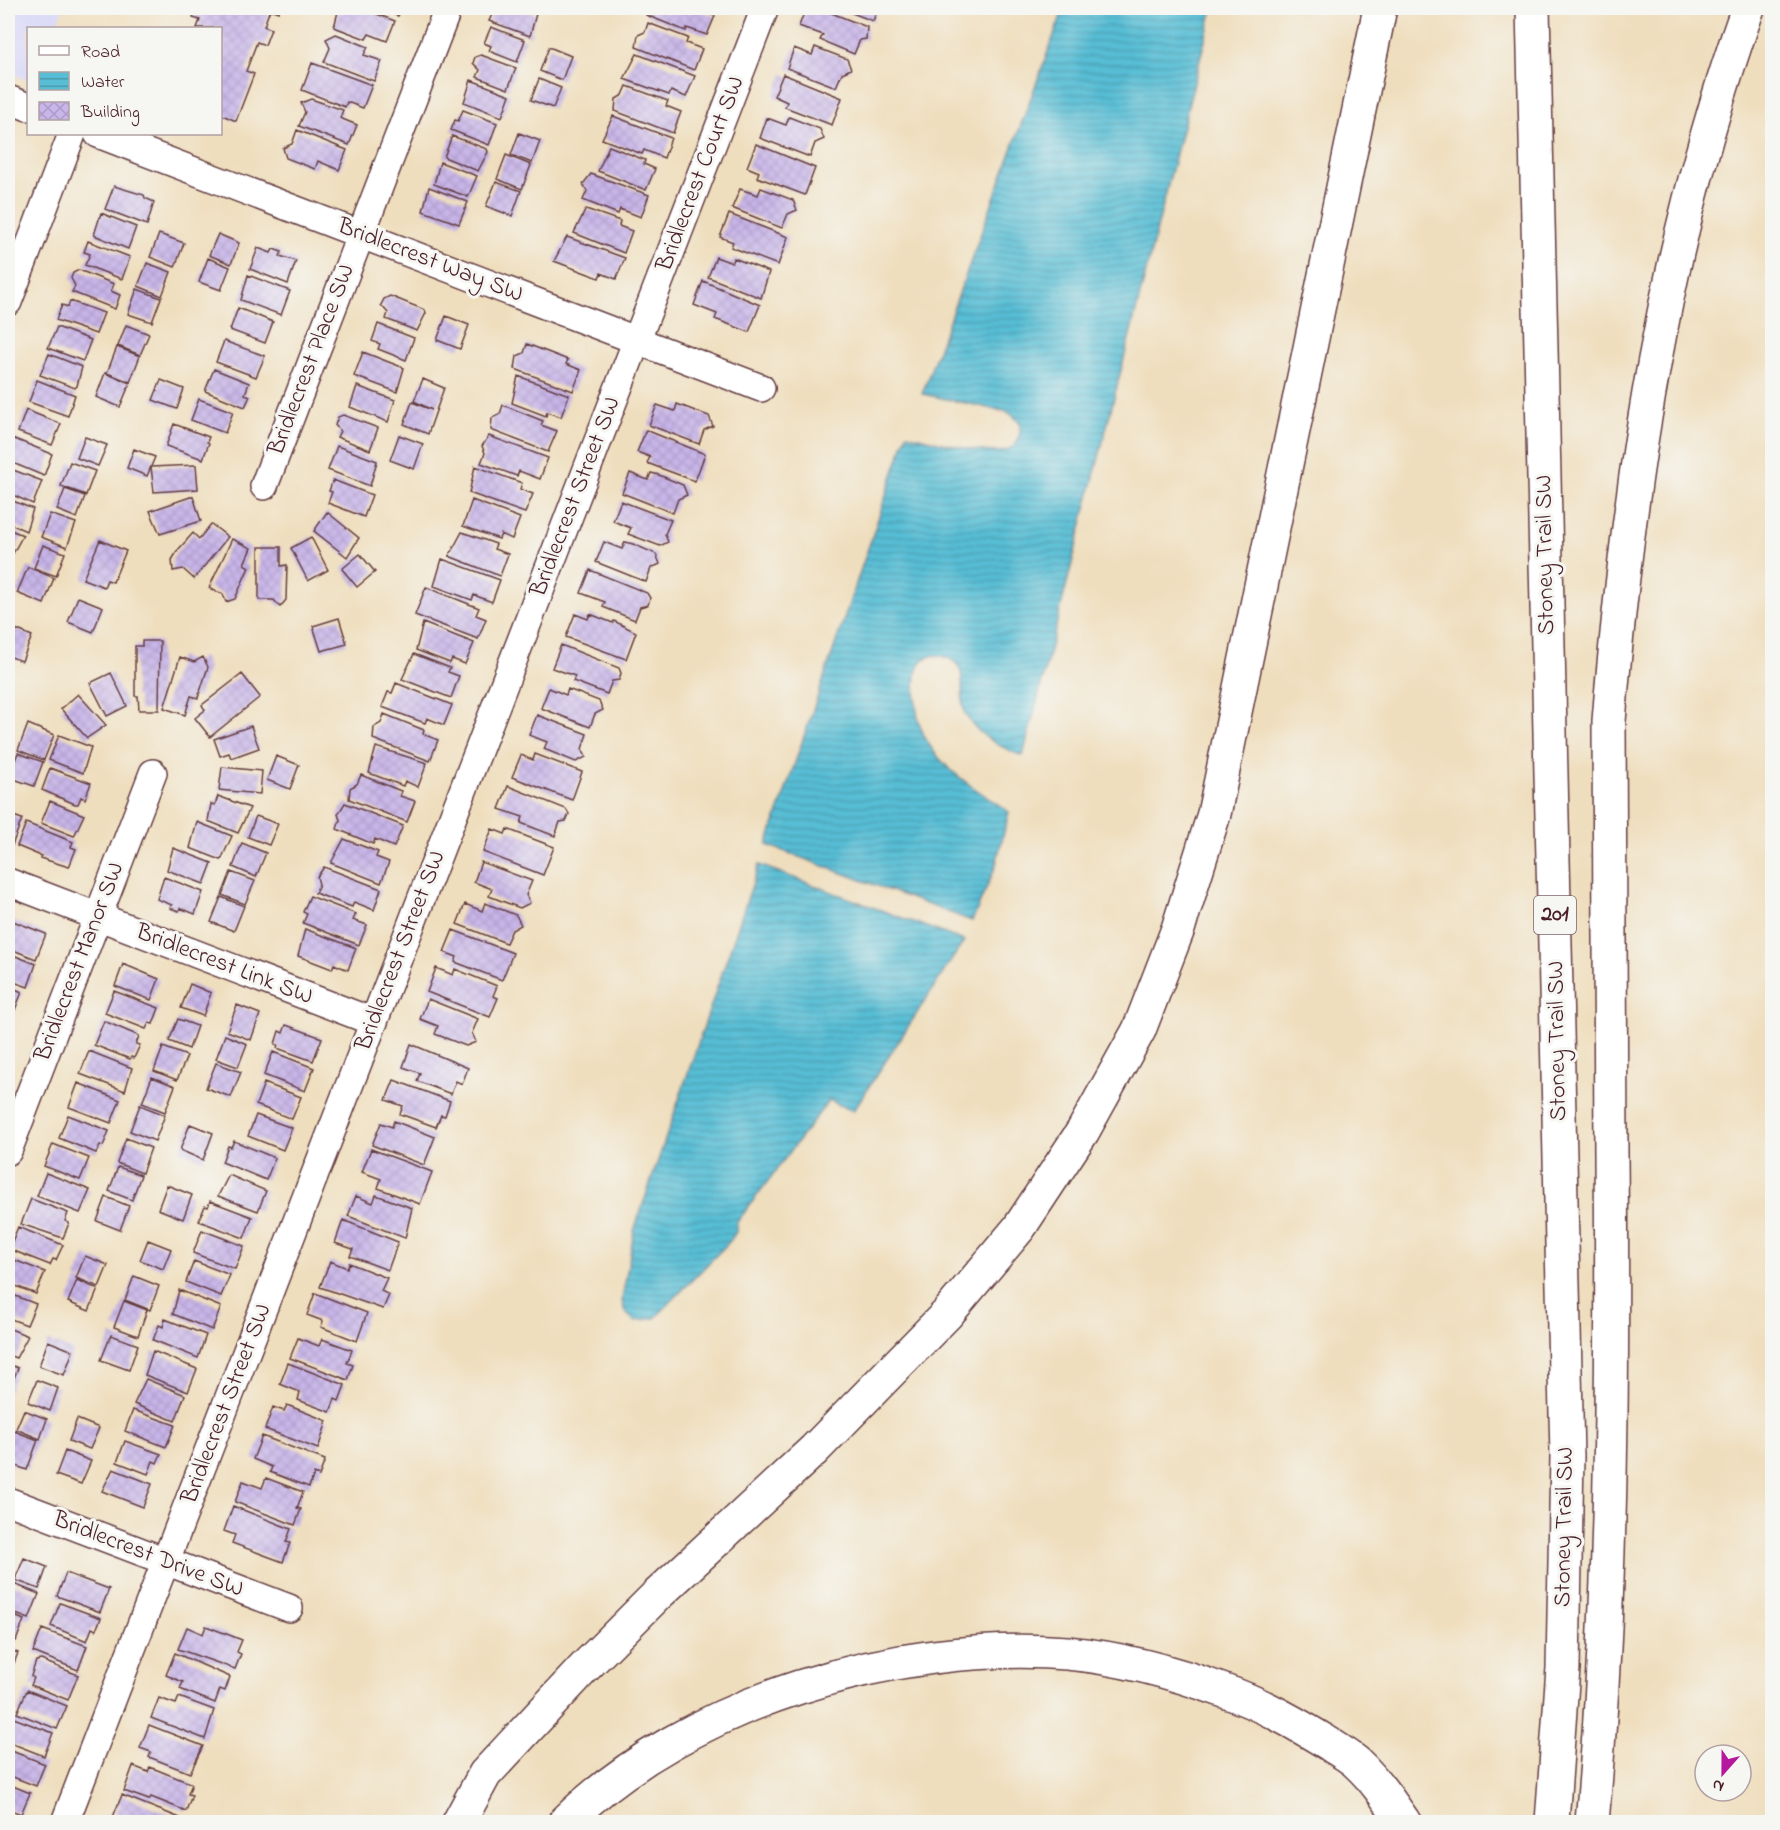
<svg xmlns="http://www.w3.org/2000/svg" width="1780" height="1830" font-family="'Indie Flower',sans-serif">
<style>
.built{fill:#d8d7f8}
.water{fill:url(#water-rules);stroke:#506e80;stroke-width:1.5}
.building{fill:url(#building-cross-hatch)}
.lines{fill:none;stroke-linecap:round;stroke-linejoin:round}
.minor-casing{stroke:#633c41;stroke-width:30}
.highway-casing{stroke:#633c41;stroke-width:36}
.minor{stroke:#fff;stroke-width:27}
.highway{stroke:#fff;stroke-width:33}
.labels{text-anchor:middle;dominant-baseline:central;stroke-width:6;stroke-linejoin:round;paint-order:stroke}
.shield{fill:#f6f6f2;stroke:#7e6067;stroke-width:1.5}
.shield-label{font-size:22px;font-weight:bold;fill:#4a1f2b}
.street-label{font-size:24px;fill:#4a1f2b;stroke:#f6f6f2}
</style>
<defs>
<pattern id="water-rules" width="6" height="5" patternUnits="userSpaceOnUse" patternTransform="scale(1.5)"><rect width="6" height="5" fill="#57bed5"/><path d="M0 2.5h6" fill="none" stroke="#4a9aad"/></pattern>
<pattern id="building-cross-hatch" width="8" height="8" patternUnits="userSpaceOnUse" patternTransform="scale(1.5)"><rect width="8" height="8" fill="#c8b5e9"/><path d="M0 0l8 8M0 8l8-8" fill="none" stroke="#ad9bc8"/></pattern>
</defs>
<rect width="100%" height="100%" fill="#f6f6f2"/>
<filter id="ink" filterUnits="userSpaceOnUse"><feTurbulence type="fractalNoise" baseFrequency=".0167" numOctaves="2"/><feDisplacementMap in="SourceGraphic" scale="12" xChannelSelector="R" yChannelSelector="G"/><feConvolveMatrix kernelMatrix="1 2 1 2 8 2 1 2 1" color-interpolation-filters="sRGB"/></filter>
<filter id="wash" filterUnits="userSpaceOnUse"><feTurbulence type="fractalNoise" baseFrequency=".008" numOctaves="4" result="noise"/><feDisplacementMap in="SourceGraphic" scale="24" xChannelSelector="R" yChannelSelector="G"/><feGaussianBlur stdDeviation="1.35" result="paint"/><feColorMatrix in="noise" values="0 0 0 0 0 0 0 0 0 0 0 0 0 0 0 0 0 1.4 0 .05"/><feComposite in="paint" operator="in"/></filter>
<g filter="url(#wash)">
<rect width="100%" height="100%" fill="#efdebd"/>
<path class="built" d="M8 8H63L55 28H28V80L8 72Z"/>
<path class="water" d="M1064 8H1213L1023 756C1002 748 975 735 965 713 957 691 973 663 942 656 930 653 921 659 917 670 914 681 915 691 916 702 918 758 968 783 1009 812L995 868 972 921 767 845 907 434C929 439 983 456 1004 451 1019 447 1021 434 1020 422L1008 412 922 394Z
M759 865 964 941 853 1111 829 1100 737 1222 736 1232 730 1241 655 1318 635 1321 625 1312 622 1300 634 1231Z"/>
<g id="blocks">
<path class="building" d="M197 8H279L278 12 270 9 264 26 271 29 265 45 257 42 246 71 254 74 236 121 220 114V28H197L200 20 193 18Z
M339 8H361L395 21 387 41 369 34 366 39 334 27Z
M377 8H402L398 16Z
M495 8H519L536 14 530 36 489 21Z
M649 8H694L715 16 707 35 687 28 686 31 646 15Z
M806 8H819L867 27 866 39 860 40 854 54 820 40 823 35 799 26Z
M839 8H878L873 21Z
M648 23 688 38 686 43 702 49 694 70 636 47 638 35 645 32Z
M491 27 525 40 517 62 489 51 491 46 484 43Z
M336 34 368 47 364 55 382 61 374 81 324 62 330 48 326 39Z
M549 47 571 56 562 80 540 71Z
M815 47 847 59 851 69 842 73 836 87 787 68 794 48 812 55Z
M637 54 695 76 686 97 671 91 669 95 624 79Z
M481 55 516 68 508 89 477 77 480 70 473 63 475 57Z
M312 63 372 85 363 108 347 102 345 107 302 90Z
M783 74 842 98 832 125 785 107 787 102 774 96Z
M539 79 561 88 553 108 531 100Z
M471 80 510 95 502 117 464 102Z
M627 86 668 101 666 106 681 112 673 133 615 111 616 99 623 95Z
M311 99 343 110 340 118 357 125 349 145 299 126 305 112 301 103Z
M463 110 497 123 489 145 451 130 455 120 458 121Z
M613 116 671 138 664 158 644 150 642 154 602 139Z
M789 117 820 129 824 139 815 143 810 157 760 138 767 118 786 125Z
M297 130 347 150 339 170 318 161 315 169 286 158 283 148 292 144Z
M519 133 540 141 532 163 511 155Z
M452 136 487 149 488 152 478 171 444 157Z
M756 144 815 168 805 195 757 177 759 172 747 167Z
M609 146 645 160 644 164 655 169 646 190 598 171Z
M506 155 531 165 522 189 497 179Z
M440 162 477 176 468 197 434 184Z
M591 174 649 195 641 217 620 209 618 214 583 200 587 191 583 184Z
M496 182 521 191 512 216 486 206Z
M114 186 144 195 145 198 154 202 147 225 105 209Z
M429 187 468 202 459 224 423 211Z
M761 188 793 200 797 210 788 214 782 228 732 208 740 189 758 195Z
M586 209 620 221 619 226 632 231 624 253 574 233Z
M101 213 136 227 128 249 94 235Z
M729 214 788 237 778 265 731 247 733 242 720 237Z
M159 234 184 243 175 267 150 257Z
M218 234 239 243 231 264 209 255Z
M567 237 625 258 616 279 601 273 599 278 554 261Z
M88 241 130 257 122 279 85 265 90 254 84 252Z
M258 248 271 253 273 249 282 252 280 256 296 261 288 284 250 269Z
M716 257 732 263 734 258 769 272 761 298 708 277Z
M208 258 230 267 221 290 199 282Z
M147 263 171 272 162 296 138 286Z
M79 270 114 284 111 291 120 295 115 309 72 292 75 286 71 278 73 273Z
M248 275 290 291 281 315 241 300Z
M703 281 760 305 749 332 715 319 717 314 694 305Z
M137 289 161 298 152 322 128 314Z
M390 296 425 310 426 313 417 331 386 319 388 313 381 305 384 299Z
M70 301 104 313 96 334 56 320 62 305 68 307Z
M238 308 273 322 265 343 230 330Z
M446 316 469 325 460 349 437 340Z
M378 324 414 338 406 360 378 349 380 344 372 341Z
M126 325 149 334 140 355 118 346Z
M57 327 91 340 83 361 48 348Z
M224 341 265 356 256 377 216 362Z
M527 344 568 360 566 364 581 370 573 391 515 369 517 356 524 353Z
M117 347 140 356 130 382 107 373Z
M363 352 404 368 397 392 354 376Z
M49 354 82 367 77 386 75 388 40 375Z
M214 369 249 383 245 394 250 396 245 407 205 391Z
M105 373 130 383 120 407 96 397Z
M518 376 569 395 561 417 547 412 546 416 512 403Z
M423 379 444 388 428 434 404 424 412 402 432 410 414 401Z
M37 380 75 395 68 416 29 402Z
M161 380 184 389 177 409 153 400Z
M357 386 395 400 388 422 350 407Z
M199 399 233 412 225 433 191 420Z
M677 404 709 416 713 426 704 430 699 444 649 425 657 405 675 411Z
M503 405 543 421 541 425 557 431 548 452 491 430 492 418 500 414Z
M26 410 61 424 52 445 18 432Z
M343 415 378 428 370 450 337 437 340 431 335 425 338 417Z
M174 424 209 437 207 442 209 443 203 459 166 446Z
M646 430 705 454 695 481 647 463 650 457 637 452Z
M399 435 423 444 414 469 390 460Z
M489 436 548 458 540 479 519 471 517 476 481 463 485 453 482 446Z
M85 437 107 445 98 466 77 458Z
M12 438 52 454 44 476 8 461Z
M337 446 377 461 370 486 328 470Z
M134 449 155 457 147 476 127 468Z
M70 462 95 471 86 495 61 486Z
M196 465 198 489 154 492 151 467Z
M475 466 522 483 520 489 533 494 525 513 469 493Z
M8 468 42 481 33 504 8 493Z
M630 473 648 480 651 473 659 475 683 485 687 495 678 499 673 513 622 493Z
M333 480 372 495 364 517 328 503 332 492 329 491Z
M65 489 85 496 77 518 57 510Z
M193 496 201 521 160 534 150 511Z
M8 499 33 509 26 531 8 523Z
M472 500 520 518 512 539 501 534 499 539 463 526Z
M621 501 671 520 665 534 668 542 660 546 628 534 631 528 613 521Z
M327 512 359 538 347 557 314 531Z
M50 514 76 523 67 547 41 537Z
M211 524 228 537 194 579 183 569 173 571 172 560 178 550 193 533 199 539Z
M8 529 23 535 11 557 8 556Z
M462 532 496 544 494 549 508 554 500 576 449 556Z
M311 537 328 570 308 581 291 548Z
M232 539 251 548 244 564 249 567 235 599 226 602 223 594 209 588Z
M100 540 126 551 113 582 107 580 104 587 83 579Z
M604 542 622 549 625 542 633 544 656 554 660 564 651 568 646 582 596 562Z
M43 545 65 553 56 576 34 568Z
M259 547H281V566L287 565 286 600 280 607 274 600H259Z
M360 554 375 572 357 587 342 569Z
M442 559 500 580 492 602 474 595 472 600 434 586Z
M28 567 54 578 44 604 17 593Z
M590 570 647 593 650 598 648 605 640 607 635 620 603 607 605 602 581 593Z
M426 587 479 608 476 615 486 619 478 639 415 615Z
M78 597 103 607 93 632 68 622Z
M575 614 588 619 590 614 613 623 614 621 636 632 626 659 566 637Z
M339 618 347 644 321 651 313 626Z
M423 623 474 643 465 664 452 659 450 663 416 650Z
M8 626 32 636 22 661 8 656Z
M142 641H160L159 710H139L138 696H135V646H142Z
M561 645 619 668 621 673 619 680 612 681 607 694 573 681 575 676 552 668Z
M414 654 450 668 448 672 459 676 451 698 402 679Z
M180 657 194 662 203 657 208 667 198 698 191 696 185 715 164 708Z
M111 673 127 706 107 716 90 683Z
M242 674 260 697 210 737 195 718 205 710 202 705Z
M396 683 452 705 444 725 427 718 425 723 382 707 388 692 392 693Z
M549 688 566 695 568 689 599 701 603 710 595 714 590 727 541 708Z
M78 694 106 725 87 738 61 709Z
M384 714 424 730 423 734 438 740 430 761 373 739 374 727 381 723Z
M537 715 587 734 582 749 586 757 576 762 544 749 547 742 529 735Z
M28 724 54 735 44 760 18 750Z
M251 726 259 748 231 758 229 753 220 756 214 739Z
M59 735 91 747 83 773 49 760Z
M376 747 427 763 418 787 405 781 403 786 369 773Z
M18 753 43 762 34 786 8 777Z
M535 754 582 772 572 800 512 777 521 755 533 760Z
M276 756 299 765 290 789 267 780Z
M222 767 262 771 260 794 219 790Z
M50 768 91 783 85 799 81 797 78 804H75L42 790Z
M361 775 401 791 400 796 415 801 407 822 349 799 350 788 357 784Z
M508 786 566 809 569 814 566 821 560 822 555 836 521 823 523 817 499 809Z
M218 796 250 808 238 833 208 821 211 804 215 805Z
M50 801 84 815 74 836 41 823Z
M345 803 403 826 394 847 375 839 373 844 337 829 340 820 338 814Z
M8 814 22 819 11 848 8 846Z
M256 816 278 824 269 845 248 837Z
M197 822 232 836 221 860 190 848Z
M26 823 73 842 71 847 76 849 69 867 40 858 41 856 17 846Z
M492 829 505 834 507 829 554 847 543 875 483 852Z
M344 839 378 852 376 857 389 862 381 883 331 863Z
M242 843 266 853 256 877 233 867Z
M173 848 212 863 204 884 167 870Z
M481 862 532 881 526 895 530 903 520 908 489 896 492 889 474 882Z
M324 867 381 889 374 910 354 902 352 907 315 893 319 884 317 877Z
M231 872 255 881 245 904 222 895Z
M164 877 203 892 195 914 180 908 179 911 170 908 172 905 157 899Z
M310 896 356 914 353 920 367 925 359 945 303 923 307 914 303 912Z
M221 897 244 906 234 931 211 922Z
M485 903 516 915 521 925 512 930 506 943 457 924 465 904 482 911Z
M8 919 46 934 36 959 8 948Z
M305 929 356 948 348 970 334 964 332 969 298 956Z
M453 930 513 953 502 980 455 962 457 957 444 952Z
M8 953 36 964 28 987 8 980Z
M123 964 159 979 151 1000 115 986Z
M436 968 453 975 455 969 497 986 493 996 498 998 490 1017 427 992Z
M190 984 211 993 203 1016 181 1008Z
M8 986 22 992 13 1015 8 1013Z
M114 991 159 1008 153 1024 149 1023 146 1029 105 1013Z
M428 999 478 1019 472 1033 476 1042 466 1046 435 1034 438 1026 420 1019Z
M237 1005 260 1014 251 1040 227 1031Z
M178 1019 197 1026 189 1049 169 1041Z
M104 1021 139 1036 136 1044 140 1045 134 1058 131 1057 130 1059 94 1045Z
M286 1025 322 1038 313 1061 277 1048 278 1045 275 1044 279 1031 283 1033Z
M225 1035 247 1044 238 1067 216 1059Z
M411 1044 468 1068 462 1084 456 1081 451 1094 417 1081 420 1073 403 1067Z
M163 1047 187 1056 177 1080 154 1071Z
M89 1051 132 1068 125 1091 80 1074Z
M273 1052 314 1068 305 1091 264 1075Z
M216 1063 241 1072 231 1097 206 1088Z
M152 1077 175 1086 165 1112 142 1103Z
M394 1080 450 1101 445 1116 441 1115 436 1127 400 1114 403 1106 386 1100Z
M78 1083 120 1100 111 1123 69 1107Z
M264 1083 301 1097 292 1119 256 1105Z
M140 1105 165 1115 155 1141 130 1131Z
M68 1115 109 1131 103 1146 100 1145 96 1153 59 1138Z
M256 1115 292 1128 283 1150 248 1136Z
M394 1121 435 1137 424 1165 372 1145 381 1123 392 1127Z
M190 1124 213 1133 203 1160 180 1150Z
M126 1138 151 1148 142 1173 117 1163Z
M234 1141 275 1158 266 1180 222 1162 228 1146 231 1147Z
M53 1144 89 1158 80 1180 44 1166Z
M371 1149 432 1172 420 1204 378 1188 381 1179 362 1172Z
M118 1167 141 1175 132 1200 109 1191Z
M46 1173 90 1190 80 1213 37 1196Z
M229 1175 266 1191 258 1211 218 1196Z
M167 1185 192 1195 183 1219 158 1209Z
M376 1195 412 1208 405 1238 348 1216 356 1196 373 1203Z
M106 1197 129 1206 120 1230 97 1221Z
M31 1199 68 1213 65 1221 69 1223 63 1238 21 1224Z
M210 1201 252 1217 244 1238 199 1221 205 1206 208 1207Z
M343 1220 398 1242 388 1270 350 1256 353 1249 335 1243Z
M18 1227 63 1245 56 1260 53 1259 50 1265 9 1249Z
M202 1230 244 1246 235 1269 193 1253Z
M148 1240 171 1249 163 1269 140 1260Z
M85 1256 108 1265 99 1287 76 1278Z
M9 1258 45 1272 36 1294 8 1283Z
M194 1261 230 1275 221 1296 186 1282Z
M330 1261 347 1268 349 1263 387 1278 381 1291 389 1295 383 1309 320 1287Z
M134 1276 159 1286 150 1310 125 1300Z
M77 1280 98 1289 89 1311 68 1302Z
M179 1290 221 1307 212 1330 173 1314Z
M8 1293 36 1304 27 1325 8 1318Z
M315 1293 367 1313 357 1341 321 1327 323 1321 307 1315Z
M124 1301 147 1310 138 1336 114 1327Z
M165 1319 206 1335 198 1358 153 1340 159 1325 163 1327Z
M8 1328 28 1336 16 1358 8 1355Z
M111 1335 138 1345 129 1370 101 1360Z
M298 1338 319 1346 322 1339 352 1350 347 1363 353 1365 348 1380 290 1358Z
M48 1341 73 1351 64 1375 39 1366Z
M153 1351 197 1369 188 1392 145 1375Z
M288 1363 345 1385 339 1401 335 1399 330 1412 298 1400 300 1392 280 1384Z
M8 1364 18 1368 9 1391H8Z
M146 1379 185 1395 175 1421 134 1404Z
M37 1380 58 1388 50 1411 28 1402Z
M287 1405 327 1421 318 1449 265 1429 273 1407 284 1411Z
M24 1410 47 1419 40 1439 16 1429Z
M133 1410 175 1425 166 1447 125 1431Z
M77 1419 99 1428 90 1449 69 1441Z
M9 1429 38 1440 27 1470 8 1463Z
M262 1436 325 1460 319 1476 314 1474 309 1487 270 1472 272 1467 253 1459Z
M125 1441 161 1454 157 1463 153 1461 148 1474 117 1462Z
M65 1451 91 1461 81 1484 56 1475Z
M113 1469 152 1484 143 1507 102 1491Z
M266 1478 303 1492 297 1508 301 1509 295 1525 235 1502 243 1481 262 1488Z
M233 1506 291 1529 286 1542 290 1543 283 1562 232 1543 235 1535 224 1531Z
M24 1558 47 1567 39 1589 15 1580Z
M66 1573 109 1589 100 1612 57 1596Z
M14 1584 39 1594 29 1619 8 1611V1600Z
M60 1603 101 1618 96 1630 92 1628 87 1641 51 1626Z
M8 1613 24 1620 16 1641 8 1638Z
M206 1626 242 1640 237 1652 241 1654 235 1669 178 1649 187 1627 203 1634Z
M42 1629 87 1646 78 1670 33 1652Z
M8 1649 18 1653 9 1676 8 1675Z
M175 1653 230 1677 225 1691 220 1689 215 1703 180 1689 183 1682 166 1675Z
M41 1660 78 1675 68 1700 31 1685 34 1678 31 1676 36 1661Z
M27 1690 67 1706 57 1729 17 1713Z
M179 1697 214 1710 205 1739 151 1718 159 1698 176 1704Z
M11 1717 53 1733 44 1756 8 1742V1726Z
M149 1725 203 1746 190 1773 149 1757 151 1752 140 1748Z
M9 1750 45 1764 36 1786 8 1775Z
M133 1766 148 1772 150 1767 192 1784 188 1794 192 1795 186 1811 151 1797 149 1800 124 1791Z
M8 1784 30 1793 21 1814 8 1809Z
M122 1795 180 1818 178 1822H129L113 1817Z"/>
</g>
</g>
<g filter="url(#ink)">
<use href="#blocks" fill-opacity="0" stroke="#633c41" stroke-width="1.5"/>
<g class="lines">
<defs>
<path id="minor" d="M8 99 28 107
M98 134 761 388
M8 302 72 134
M264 486 448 8
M8 882 374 1022
M8 1151 153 773
M8 1501 289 1608
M65 1822 765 8"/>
<path id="highway" d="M1533 8 1567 1456 1563 1668 1552 1822
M459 1822 485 1774 585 1667 655 1597 814 1450 947 1314 1019 1228 1083 1131 1139 1030 1178 929 1214 814 1380 8
M565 1822C688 1701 898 1640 1067 1653 1122 1658 1176 1673 1227 1692 1264 1705 1297 1724 1331 1745 1339 1751 1350 1756 1358 1764 1376 1781 1390 1802 1404 1822
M1592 1822C1612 1600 1613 1377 1611 1153 1610 1009 1610 865 1609 721 1629 477 1665 240 1748 8"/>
</defs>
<use href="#minor" class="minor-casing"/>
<use href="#highway" class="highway-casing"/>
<use href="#minor" class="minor"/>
<use href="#highway" class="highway"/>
</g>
</g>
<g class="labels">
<rect class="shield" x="1534" y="896" width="42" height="38" rx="4.5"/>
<g class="shield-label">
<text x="1555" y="915">201</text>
</g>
<g class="street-label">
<text transform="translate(701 174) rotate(-69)">Bridlecrest Court SW</text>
<text transform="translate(430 261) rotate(21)">Bridlecrest Way SW</text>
<text transform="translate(312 360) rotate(-69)">Bridlecrest Place SW</text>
<text transform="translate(576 497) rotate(-69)">Bridlecrest Street SW</text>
<text transform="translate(1546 555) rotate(-91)">Stoney Trail SW</text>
<text transform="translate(401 951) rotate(-69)">Bridlecrest Street SW</text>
<text transform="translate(80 962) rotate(-69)">Bridlecrest Manor SW</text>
<text transform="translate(224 965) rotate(21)">Bridlecrest Link SW</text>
<text transform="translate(1558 1041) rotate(-91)">Stoney Trail SW</text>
<text transform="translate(227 1404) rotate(-69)">Bridlecrest Street SW</text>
<text transform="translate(1565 1527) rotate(-89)">Stoney Trail SW</text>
<text transform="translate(148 1555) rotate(21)">Bridlecrest Drive SW</text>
</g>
</g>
<rect width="1780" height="1830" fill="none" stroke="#f6f6f2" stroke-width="30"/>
<rect x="27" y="27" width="195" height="108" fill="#f6f6f2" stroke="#b1a0a2" stroke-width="1.5"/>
<rect x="39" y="46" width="30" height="9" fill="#ffffff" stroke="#b1a0a2" stroke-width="1.5"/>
<text x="81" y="57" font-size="18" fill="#4a1f2b">Road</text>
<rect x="39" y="72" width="30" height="18" fill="url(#water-rules)" stroke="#b1a0a2" stroke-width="1.5"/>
<text x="81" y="87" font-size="18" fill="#4a1f2b">Water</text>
<rect x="39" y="102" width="30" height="18" fill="url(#building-cross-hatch)" stroke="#b1a0a2" stroke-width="1.5"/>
<text x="81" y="117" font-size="18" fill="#4a1f2b">Building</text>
<g transform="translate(1723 1773) rotate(201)"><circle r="28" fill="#f6f6f2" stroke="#b1a0a2" stroke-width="1.5"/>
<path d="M0-4.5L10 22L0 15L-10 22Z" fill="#b5179e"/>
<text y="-9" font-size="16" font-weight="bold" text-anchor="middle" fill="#4a1f2b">N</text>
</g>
</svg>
